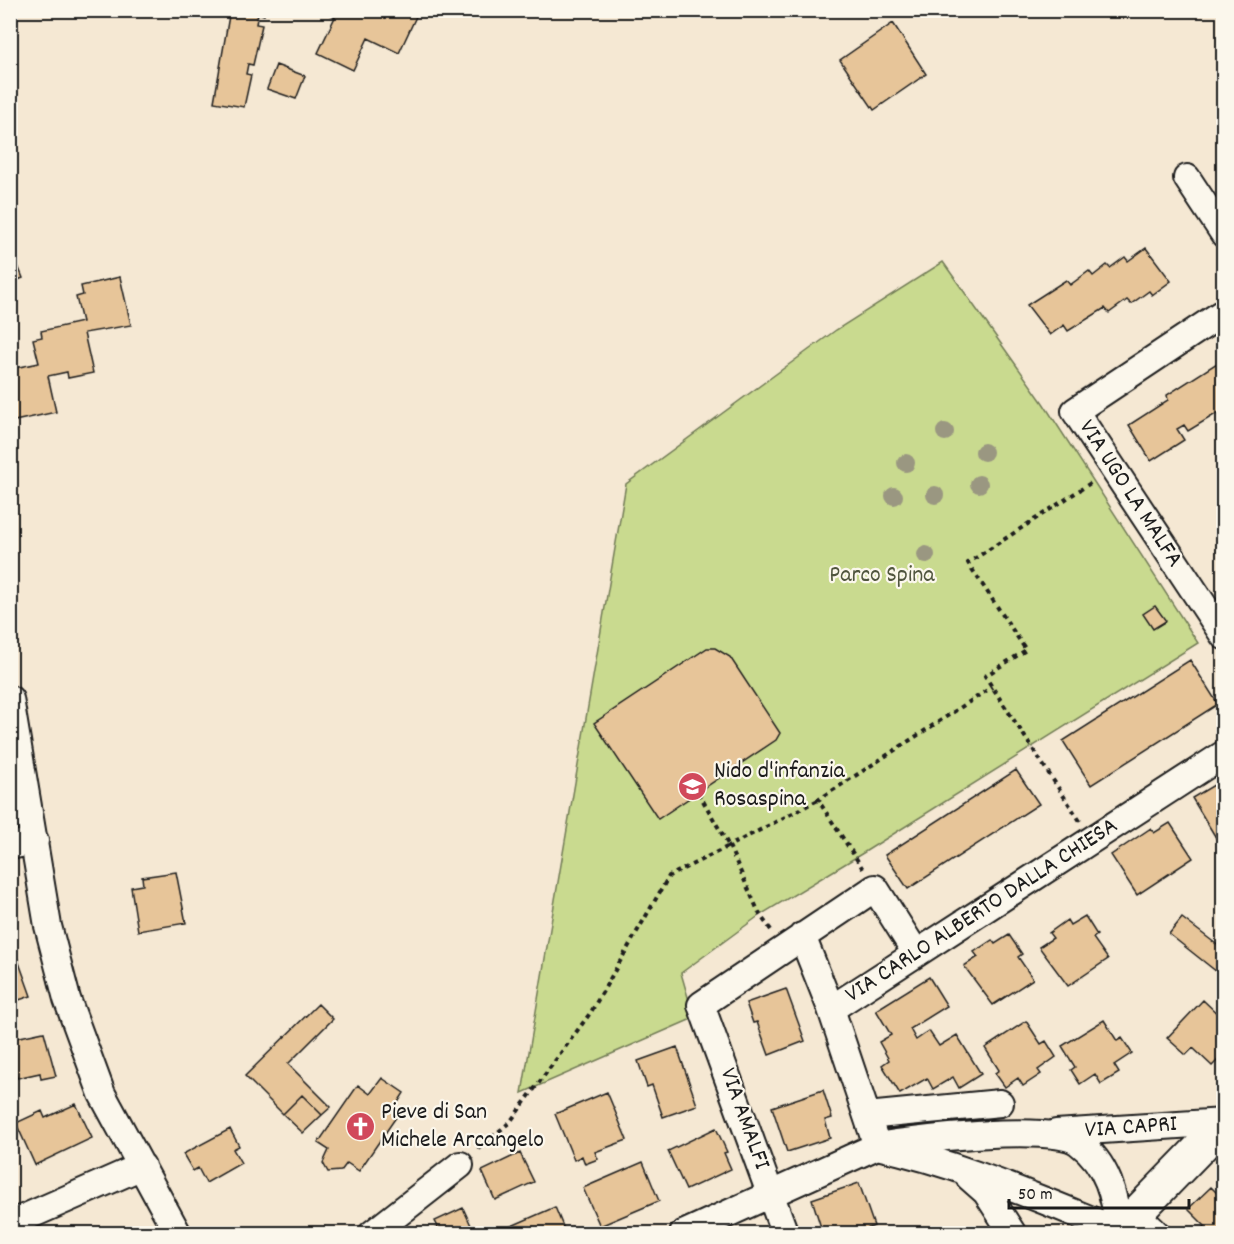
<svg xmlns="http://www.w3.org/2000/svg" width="1234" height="1244" font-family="Dekko,sans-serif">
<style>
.green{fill:#c9da8f;stroke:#727b56;stroke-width:1.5}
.building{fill:#e7c599;stroke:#1c1c1c;stroke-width:1.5}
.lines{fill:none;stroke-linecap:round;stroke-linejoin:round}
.minor-casing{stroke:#1c1c1c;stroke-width:30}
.major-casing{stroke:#1c1c1c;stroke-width:36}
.path{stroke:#1c1c1c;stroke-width:4;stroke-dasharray:4.5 4.5;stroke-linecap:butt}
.minor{stroke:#fbf7ec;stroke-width:26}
.major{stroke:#fbf7ec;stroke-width:32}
.tree{fill:#9a9781}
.labels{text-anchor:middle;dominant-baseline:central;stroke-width:4.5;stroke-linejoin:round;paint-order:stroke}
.street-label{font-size:24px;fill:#1c1c1c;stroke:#fbf7ec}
.park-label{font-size:24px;fill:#50553e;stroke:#fbf7ec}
.poi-label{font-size:24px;fill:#1c1c1c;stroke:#fbf7ec;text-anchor:start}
</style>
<rect width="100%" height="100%" fill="#f5e8d3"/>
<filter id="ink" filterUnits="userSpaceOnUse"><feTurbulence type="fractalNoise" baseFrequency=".0167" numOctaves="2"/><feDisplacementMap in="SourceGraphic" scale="12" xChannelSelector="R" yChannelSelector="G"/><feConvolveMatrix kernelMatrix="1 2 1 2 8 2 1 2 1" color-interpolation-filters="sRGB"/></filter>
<g filter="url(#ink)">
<path class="green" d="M943 262 1043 403 1198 643 863 853 760 915 681 973 694 1018 522 1093 626 484 836 330Z"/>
<path class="building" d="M230 10H265L264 15 258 13 256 24 262 25 253 65 248 64 246 74 251 75 244 107 214 102Z
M331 10H419L399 53 368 38 353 70 318 53 335 17 329 14Z
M893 23 926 74 874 110 840 60Z
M276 65 305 76 296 99 267 89Z
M10 234 16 249 12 251 23 278 10 283Z
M1146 248 1171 281 1152 295 1149 291 1131 304 1127 300 1109 313 1105 308 1068 331 1064 325 1050 335 1027 305 1066 280 1070 285 1089 271 1093 276 1107 265 1110 268 1125 257 1128 261Z
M120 277 131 325 84 333 93 373 68 378 67 372 48 376 56 412 10 422V369L39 363 33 339 42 337 41 331 82 322 76 297 83 295 81 286Z
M1217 363 1221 370 1224 368V409L1188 431 1184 425 1177 429 1184 440 1151 461 1129 425 1168 400 1167 395Z
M1155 606 1166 621 1153 629 1143 614Z
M707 648H715L730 657 780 733 776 740 658 819 594 723Z
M1190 660 1218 704 1091 785 1063 741Z
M1016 770 1039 804 908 889 885 855Z
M1224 779V851L1192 798Z
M1170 823 1193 858 1137 895 1111 855 1151 828 1154 833Z
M176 872 186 923 138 931 131 887 143 885 142 877Z
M1085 916 1097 935 1093 938 1108 959 1068 986 1039 947 1053 938 1049 933 1067 920 1070 925Z
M1182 918 1224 950V964L1217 972 1169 934Z
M1009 935 1022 954 1018 957 1033 979 993 1005 964 966 978 957 974 952 992 940 995 944Z
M17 957 31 996 10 1003V959Z
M929 977 947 1006 910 1029 916 1040 929 1031 939 1046 957 1035 981 1074 959 1088 953 1077 933 1089 927 1078 900 1094 882 1065 889 1060 879 1042 891 1035 876 1010Z
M786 989 805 1041 769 1055 757 1022 753 1023 746 1003Z
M1203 1000 1224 1020V1054L1212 1066 1193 1048 1186 1055 1167 1038Z
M318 1004 333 1019 288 1064 331 1107 322 1115 302 1095 283 1114 245 1076Z
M1104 1020 1117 1041 1122 1038 1132 1053 1114 1065 1119 1073 1101 1084 1095 1074 1080 1084 1071 1070 1075 1067 1062 1046Z
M1026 1021 1041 1044 1046 1041 1056 1057 1038 1070 1041 1074 1023 1086 1018 1078 1005 1087 995 1073 999 1070 985 1048Z
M44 1032 56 1076 41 1079 40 1073 17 1078 10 1039Z
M677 1047 697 1105 663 1117 652 1085 647 1087 638 1061Z
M382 1078 404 1093 395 1107 401 1110 359 1171 347 1163 341 1171 328 1172 323 1163 329 1150 318 1143 358 1085 370 1094Z
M823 1090 832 1118 825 1120 830 1138 787 1152 772 1107Z
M607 1092 627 1140 595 1152 598 1159 585 1164 582 1156 574 1160 555 1114Z
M302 1095 322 1115 303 1133 283 1114Z
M76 1104 92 1138 35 1165 16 1123 42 1111 45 1118Z
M716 1128 727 1152 724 1153 731 1169 686 1190 668 1151Z
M230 1129 239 1146 233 1149 241 1163 206 1183 198 1168 193 1171 183 1154Z
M520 1153 534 1182 495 1200 482 1171Z
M643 1162 659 1201 600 1226 583 1188Z
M859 1183 874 1226 853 1234H823L812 1199Z
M1211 1187 1224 1200V1234H1201L1200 1232 1205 1226 1188 1209Z
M555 1207 566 1234H501L500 1231Z
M463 1208 475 1234H428L438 1227 435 1221Z"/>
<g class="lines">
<defs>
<path id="minor" d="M1187 178 1224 234
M1224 312 1075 411 1224 636
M10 699 48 926 67 999 102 1094 178 1234
M10 846 35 841
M802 936 831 1009
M867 1116 1000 1103
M1056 1133 1224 1122
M877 1146 831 1009 1224 754
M969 1177 986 1192 1013 1234
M1136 1214 1157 1234
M10 1224 142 1166
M372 1234 460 1165
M683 1234 877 1146C913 1140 1051 1123 1078 1142 1108 1164 1115 1196 1119 1231 1039 1199 961 1164 877 1146
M785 1234 701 1005 875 888 916 953"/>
<path id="major" d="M1116 1234 1224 1123"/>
</defs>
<use href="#minor" class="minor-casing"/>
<use href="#major" class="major-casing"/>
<path class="path" d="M1080 821 985 676 1026 650 968 563 1092 482
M863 869 818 800 992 687
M771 930 760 915 729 846 818 800
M478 1149 510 1122 591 1012 669 876 729 846 698 792"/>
<use href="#minor" class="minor"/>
<use href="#major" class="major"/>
</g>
<g class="tree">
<circle cx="945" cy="432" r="9"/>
<circle cx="984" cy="452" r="9"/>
<circle cx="906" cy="463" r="9"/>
<circle cx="979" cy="484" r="9"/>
<circle cx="935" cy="495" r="9"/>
<circle cx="894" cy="496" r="9"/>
<circle cx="926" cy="555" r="9"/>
</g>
</g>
<defs>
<symbol id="school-disc" viewBox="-11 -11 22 22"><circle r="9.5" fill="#d1495b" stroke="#fbf7ec"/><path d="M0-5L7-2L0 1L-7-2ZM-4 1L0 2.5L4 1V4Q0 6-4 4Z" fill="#fff"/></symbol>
<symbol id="church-disc" viewBox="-11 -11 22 22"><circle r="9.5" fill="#d1495b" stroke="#fbf7ec"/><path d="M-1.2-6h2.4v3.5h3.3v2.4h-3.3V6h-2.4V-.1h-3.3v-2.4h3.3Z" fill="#fff"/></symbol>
</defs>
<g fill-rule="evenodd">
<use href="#school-disc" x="676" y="770" width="33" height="33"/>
<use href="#church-disc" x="344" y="1110" width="33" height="33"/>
</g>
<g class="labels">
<g class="street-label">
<text transform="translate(1130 494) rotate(57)">VIA UGO LA MALFA</text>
<text transform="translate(982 911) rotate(-33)">VIA CARLO ALBERTO DALLA CHIESA</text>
<text transform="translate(744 1119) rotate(70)">VIA AMALFI</text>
<text transform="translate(1131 1128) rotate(-4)">VIA CAPRI</text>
</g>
<g class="park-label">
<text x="882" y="576">Parco Spina</text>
</g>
<g class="poi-label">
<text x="714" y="772">Nido d'infanzia<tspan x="714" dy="28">Rosaspina</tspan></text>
<text x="381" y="1113">Pieve di San<tspan x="381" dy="28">Michele Arcangelo</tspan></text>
</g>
</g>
<rect width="1234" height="1244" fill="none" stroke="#fbf7ec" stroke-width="36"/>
<rect x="18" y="18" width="1198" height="1208" fill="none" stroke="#1c1c1c" stroke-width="2" filter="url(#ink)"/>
<path d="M1009 1199v9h180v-9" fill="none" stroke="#1c1c1c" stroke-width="3"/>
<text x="1018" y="1199" font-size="18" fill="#1c1c1c" stroke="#fbf7ec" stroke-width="4.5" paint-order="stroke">50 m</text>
</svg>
